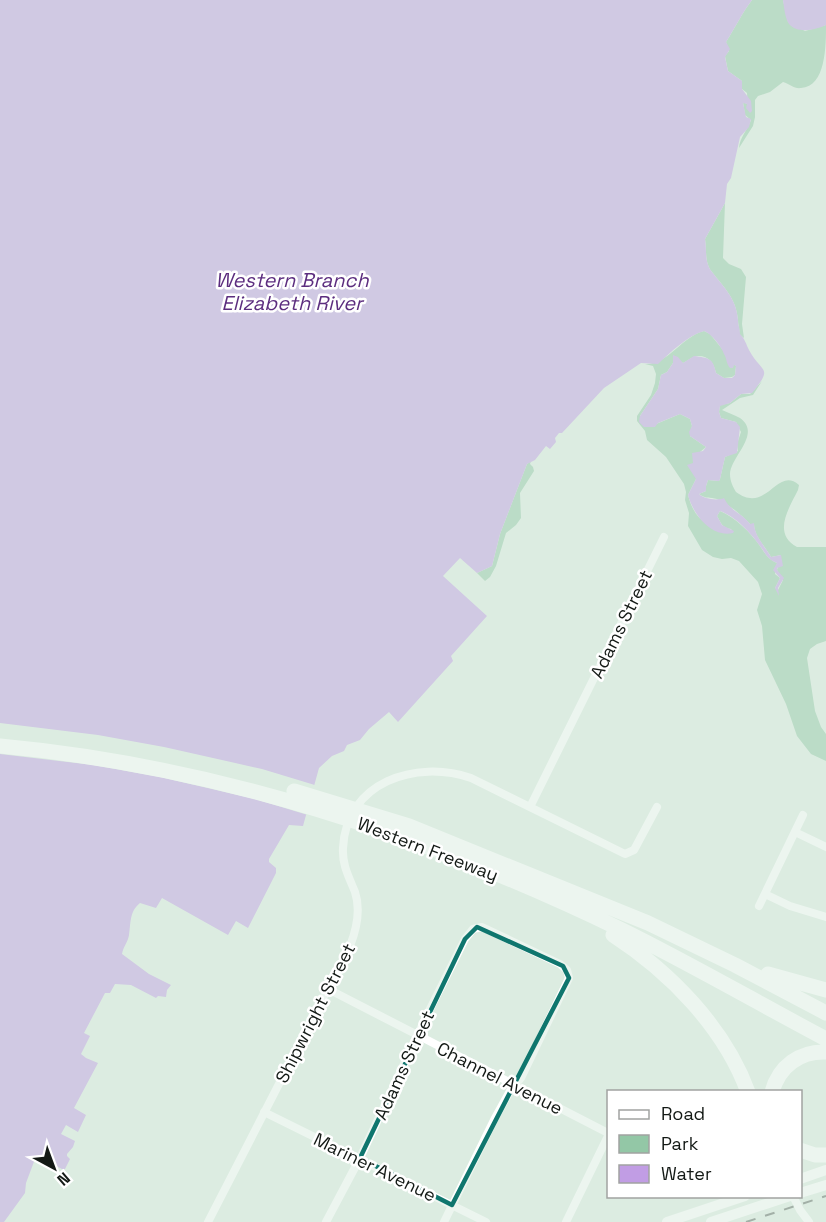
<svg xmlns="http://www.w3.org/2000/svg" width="826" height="1222" font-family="'Space Grotesk',sans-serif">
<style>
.green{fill:#93c7a6}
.water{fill:#c19de4}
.pier{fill:#dcece1}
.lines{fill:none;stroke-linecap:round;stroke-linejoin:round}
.minor{stroke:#fff;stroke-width:8}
.tertiary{stroke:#fff;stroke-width:10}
.motorway{stroke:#fff;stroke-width:15}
.rail{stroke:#5c665f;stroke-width:2;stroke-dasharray:10 10;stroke-linecap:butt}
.marked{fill:none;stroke:#0f766e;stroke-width:4.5;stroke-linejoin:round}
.labels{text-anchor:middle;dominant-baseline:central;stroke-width:5;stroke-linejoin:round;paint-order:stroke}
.street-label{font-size:18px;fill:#131915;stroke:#fff}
.water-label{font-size:20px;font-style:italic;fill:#5c2d7f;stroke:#fff}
</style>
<rect width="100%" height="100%" fill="#dcece1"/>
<path class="green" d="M752 0H783L788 22 805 31 826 25C826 45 826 87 801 88 794 89 790 84 783 82L770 92 758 96 755 100V117L753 126 739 148C740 137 747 131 751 120L745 115 743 102 747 104 748 109 747 93 742 89V81L728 71 725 56 729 51 726 42C735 28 742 13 752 0Z
M725 203 723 258 729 264 741 269 746 277 742 324 744 338 739 334C740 328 738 326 738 320 736 298 725 289 712 272 704 262 707 250 705 239Z
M704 331 710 334 736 366 735 375 732 377 724 378 716 373C714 363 709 355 696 356 692 357 687 361 683 363L673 357V363L667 372 661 375 658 389 640 416 649 427 680 414 690 419 692 426 690 436 706 447 694 457 696 479 688 495C695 522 709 527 733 533L731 529C722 528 721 523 717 516L720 511C735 517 751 533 760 546 766 555 768 559 777 563L775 574 780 578 775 588 778 590 783 580 777 570 781 555 771 557C765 546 754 536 754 524H750C744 517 726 502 717 499 710 497 705 499 699 494L706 491V486L708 480 719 481 720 479 725 457 738 451 737 444 741 432 736 422 721 418 719 412 720 405 730 403 741 394H750L762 381 753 395 740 398 722 410C728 413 735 415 740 418 762 434 731 456 730 474 730 481 733 487 736 492 767 515 777 465 799 485L798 490C789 508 772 534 797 547H826V641L817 644 810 649 807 658 815 711 821 727 826 734V761L811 754 797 736 786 704 765 660 762 626 757 610 762 594 758 582 739 561 731 558 722 559 713 557 702 550 688 526 689 513 685 500 686 492 684 484 666 457 647 440 645 431 637 421V416L651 395 655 383 656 374 653 366 645 364C668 365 681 337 704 331Z
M531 461 530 464 533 467 534 471 520 493 521 518 516 525 506 533 496 566 490 577 485 581 477 573 492 566 500 534 527 464Z"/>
<path class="water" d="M0 0H752C742 13 735 28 726 42L730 49 725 57 728 71 742 81V89L751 101 752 111 750 113 746 108 747 104 743 103 746 117 751 119 749 127 740 137 731 178 727 184 725 203 705 239C707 250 704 262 712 272 725 289 736 298 738 320 738 326 740 328 740 334 745 339 746 344 749 350 762 374 774 366 752 393L741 394 730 403 720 406 719 412 721 418 736 422 740 427 737 453 725 457 720 479 719 481 708 480 706 486V491L699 494C704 499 717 501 724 498 730 511 742 513 750 524L754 523C754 536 765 546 771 557L781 555 783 566 777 568V570L784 578 778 588 779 596 775 588 780 578 773 570 777 563C767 559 766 554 760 546 751 533 735 516 720 511L717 516 722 525 734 531 733 533C711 538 693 514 688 495L696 479 687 465 693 463 692 453 703 451 706 447 690 436 689 432 692 426 690 419 680 414 658 423 655 427H644L639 422 640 416 658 389 661 375 667 372 673 363V355L678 357 683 363 694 356C709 358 713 358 716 373L724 378H732L735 375 736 366 734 365 733 368H730C726 363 727 359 724 354 721 346 712 334 704 331 687 336 671 352 658 364L641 363 604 388 562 433H559L555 438 556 442 550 449 546 446 535 460 527 464 500 534 492 566 477 573 460 558 443 576 487 616 451 656 453 661 398 722 389 712 369 729 360 740 347 745 344 751 332 756 319 768 303 826 289 825 269 859V862L276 868V873L248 928 236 921 228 935 162 898 156 908 140 903C129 912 131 923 129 935 128 942 123 947 122 954L149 974 171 985 167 990 166 997 158 996 156 998 131 985 115 984 110 993H105L84 1033 90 1036 81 1054 86 1058 98 1063 74 1108 86 1115 78 1132 66 1125 61 1134 75 1141 73 1147 67 1154V1156L70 1159 65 1169H62L41 1158 35 1159 26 1183 25 1193 4 1222H0Z
M783 0H826V25C816 30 797 34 789 24 785 18 784 7 783 0Z"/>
<path class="pier" d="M0 723 98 735 164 747 262 769 318 786 311 816 255 799 160 777 93 765 0 754Z"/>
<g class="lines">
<path class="minor" d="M530 807 664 537
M795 832 826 847
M765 894 790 906 826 917
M759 906 803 815
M328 989 608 1133
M264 1112 486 1222
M793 1196 800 1210 809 1222
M208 1222 350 946C357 928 361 910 355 892 349 877 342 865 343 848 346 782 416 759 471 778L625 854 634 850 657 807
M326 1222 360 1158 426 1017 465 939 473 929 482 927 560 964 567 970 569 978 521 1078 510 1091 494 1120 444 1222
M566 1222 608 1136"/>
<path class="tertiary" d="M800 1179 826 1170
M800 1193 826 1185
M667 1222 745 1196
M711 1222 790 1196"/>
<path class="motorway" d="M0 746C217 766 426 835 622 930 691 964 758 1003 826 1039
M294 791 409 826 648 923 735 965 826 1013
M613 935C670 972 724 1027 748 1092
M768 974 826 990
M772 1092C779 1066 800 1051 826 1052
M800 1150 815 1155H826"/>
<path class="rail" d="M746 1222 826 1196"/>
</g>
<path d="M0 0H826V1222H0ZM477 927 563 966 569 978 452 1205 360 1158 465 939Z" fill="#dcece1" fill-opacity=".55" fill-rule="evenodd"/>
<path class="marked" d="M477 927 563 966 569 978 452 1205 360 1158 465 939Z"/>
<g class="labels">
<g class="street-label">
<text transform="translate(621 624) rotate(-64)">Adams Street</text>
<text transform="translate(428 849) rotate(21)">Western Freeway</text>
<text transform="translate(315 1013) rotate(-63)">Shipwright Street</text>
<text transform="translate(404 1065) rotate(-65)">Adams Street</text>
<text transform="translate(500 1078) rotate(27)">Channel Avenue</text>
<text transform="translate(375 1167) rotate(26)">Mariner Avenue</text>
</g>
<g class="water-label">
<text x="292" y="280">Western Branch<tspan x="292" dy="23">Elizabeth River</tspan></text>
</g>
</g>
<rect x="607" y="1090" width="195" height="108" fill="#ffffff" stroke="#a1a3a1" stroke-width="1.5"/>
<rect x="619" y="1110" width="30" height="9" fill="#ffffff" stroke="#a1a3a1" stroke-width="1.5"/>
<text x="661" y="1120" font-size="18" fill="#131915">Road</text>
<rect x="619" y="1135" width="30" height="18" fill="#93c7a6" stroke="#a1a3a1" stroke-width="1.5"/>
<text x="661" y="1150" font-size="18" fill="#131915">Park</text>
<rect x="619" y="1165" width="30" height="18" fill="#c19de4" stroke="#a1a3a1" stroke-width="1.5"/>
<text x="661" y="1180" font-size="18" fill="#131915">Water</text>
<g transform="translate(54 1168) rotate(139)" stroke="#ffffff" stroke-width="4.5" paint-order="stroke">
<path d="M0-4.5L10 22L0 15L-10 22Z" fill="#131915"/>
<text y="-9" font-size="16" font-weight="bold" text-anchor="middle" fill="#131915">N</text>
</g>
</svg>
